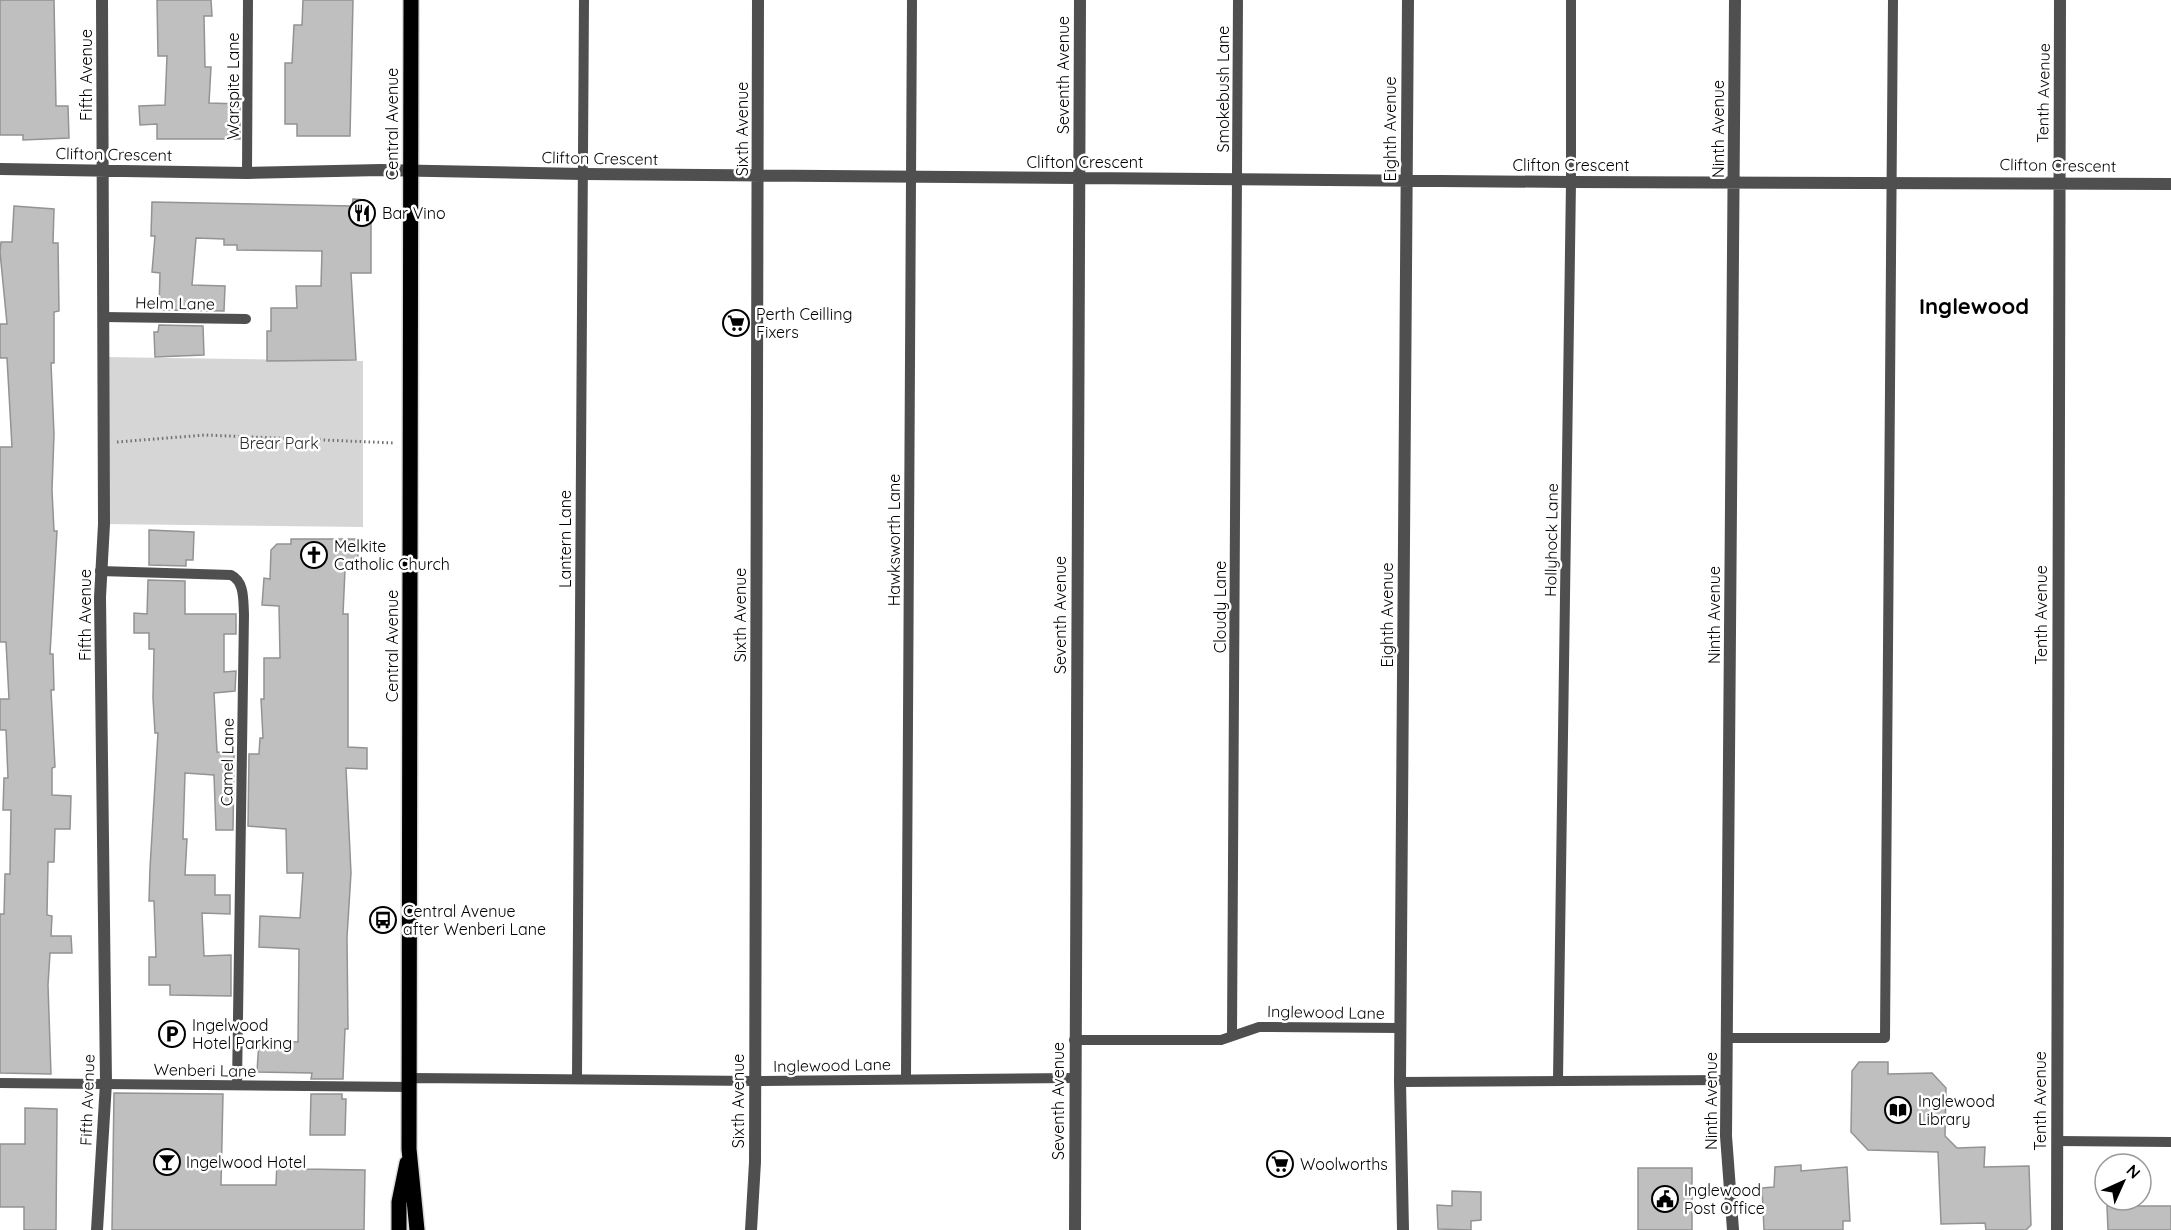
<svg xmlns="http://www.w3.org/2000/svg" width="2171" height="1230" font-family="Quicksand,sans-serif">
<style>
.green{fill:#d6d6d6}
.building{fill:#bfbfbf;stroke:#939393;stroke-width:1.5}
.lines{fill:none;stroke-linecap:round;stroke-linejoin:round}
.primary-casing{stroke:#dbdbdb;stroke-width:18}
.path{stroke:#717171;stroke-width:3;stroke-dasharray:1.5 3;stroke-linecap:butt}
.lane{stroke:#4f4f4f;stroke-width:10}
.street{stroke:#4f4f4f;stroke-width:12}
.primary{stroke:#000;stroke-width:15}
.labels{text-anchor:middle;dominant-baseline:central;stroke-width:5;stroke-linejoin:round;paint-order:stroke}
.street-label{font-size:16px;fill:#000;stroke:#fff}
.poi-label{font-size:16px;fill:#000;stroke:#fff;text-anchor:start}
.park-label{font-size:16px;fill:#2d2d2d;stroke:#fff}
.district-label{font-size:22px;font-weight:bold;fill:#000;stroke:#fff}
</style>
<rect width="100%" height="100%" fill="#fff"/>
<path class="green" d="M104 357 363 361V527L104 524Z"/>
<path class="building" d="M0 0H54L56 106H68L69 138 23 140V135H0Z
M157 0H211L212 16H204L205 67H211L209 103 240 104V139H157V124L140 125 139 106 165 105 167 56H158Z
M303 0H353L350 136H297V124H285V63H292L294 25H302Z
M353 199 365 200 371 206V273H351L356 360 267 361V331H271V308H297L296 286H321L322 251 237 250V245H224V239L196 238 192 285 225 286 224 311 159 310 160 273 152 272 155 236H151L152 202 352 206Z
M14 206 54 209 53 243H58L59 311 54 312V363H51L54 434 52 490 54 531H57L50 654H53L54 690H51L55 767 52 768V795L71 796 70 829H55L54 862H48L47 915 52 916 51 936H71L72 953H50L48 985 51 1074 0 1073V914H4L5 874H10L11 810H3L4 778H8L6 730H0V699H9L6 642H0V447H12L7 358H0V324H7L0 252 1 242H12Z
M159 325 203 326 204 355 155 357 154 332H158Z
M149 530 194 532 193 560H186V566L149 565Z
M291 539H358V570H345L343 614H348V747L367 748V769L346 768 351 873 347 937 348 1029H345L343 1079H311L312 1073 257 1072 259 1040 298 1042 299 949 259 947 260 916 300 918 303 873H287L286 829 248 826 249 754H259L260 738H263L261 699H264V658H280L279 606 262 605 264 578 270 579 271 550 277 544H291Z
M148 580 185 581V614H236V634H224V672L236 671 235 691 214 693 217 752 234 753 233 830H216L214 775 185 773 183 839H187L185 875H215V895H230V914L202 913 204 956 231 955V996L170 995V985H149V957H156L154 901H149L150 868 158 733H155L153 698 154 649H149V633H134V613L147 614Z
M1859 1062H1888V1074L1932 1073 1946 1088 1945 1136 1957 1148 1985 1147 1984 1167 2029 1166 2031 1225 2026 1230H1986L1985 1223 1941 1224 1938 1152 1868 1150 1851 1132 1852 1071Z
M114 1093 223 1094 221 1185H276L277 1162 304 1163V1169L365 1170 364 1230H112Z
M311 1094H342V1099H346L345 1135H310Z
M25 1108 57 1109 56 1230H24V1207H0V1144H25Z
M1801 1165V1171L1847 1167 1850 1221H1843V1230H1764L1762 1188 1774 1187 1775 1167Z
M1638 1168H1692V1230H1638Z
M1452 1191 1481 1192V1220L1471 1221V1230L1438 1229 1437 1205 1452 1206Z
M2107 1206H2171V1230H2108Z"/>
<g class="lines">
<defs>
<path id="primary" d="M411 0 409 1149 417 1230
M399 1230V1202L407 1163"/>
</defs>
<use href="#primary" class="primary-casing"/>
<path class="path" d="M117 442 205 435 395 443"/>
<path class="lane" d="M247 173 248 0
M103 317 246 319
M100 571 231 575C245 582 243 600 244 614L237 1085
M1232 1035 1238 0
M1728 1038H1885L1893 0
M1074 1040H1221L1259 1027 1400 1028
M410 1078 755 1081 1074 1078
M577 1078 584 0
M906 1079 912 0
M1558 1080 1571 182V0
M1400 1082 1727 1080
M0 1083 410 1087
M2057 1141 2171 1142"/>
<path class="street" d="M0 169 247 173 381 170 583 174 1571 182 2171 184
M97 1230 106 1083 100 597 104 524 102 0
M751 1230 755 1162 758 0
M1075 1230 1080 0
M1403 1230 1400 1082 1408 0
M1733 1230 1726 1136 1735 0
M2057 1230 2060 0"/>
<use href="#primary" class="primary"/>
</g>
<defs>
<symbol id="restaurant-ring" viewBox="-11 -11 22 22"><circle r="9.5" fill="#fff" stroke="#000" stroke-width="1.5"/><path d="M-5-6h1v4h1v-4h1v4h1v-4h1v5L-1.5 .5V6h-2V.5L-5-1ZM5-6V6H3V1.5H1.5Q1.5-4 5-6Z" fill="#000"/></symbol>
<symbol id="supermarket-ring" viewBox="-11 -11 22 22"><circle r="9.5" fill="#fff" stroke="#000" stroke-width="1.5"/><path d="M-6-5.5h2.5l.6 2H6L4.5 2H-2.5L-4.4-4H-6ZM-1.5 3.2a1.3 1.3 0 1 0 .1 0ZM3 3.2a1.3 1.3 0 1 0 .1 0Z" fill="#000"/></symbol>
<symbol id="church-ring" viewBox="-11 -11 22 22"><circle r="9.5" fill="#fff" stroke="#000" stroke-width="1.5"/><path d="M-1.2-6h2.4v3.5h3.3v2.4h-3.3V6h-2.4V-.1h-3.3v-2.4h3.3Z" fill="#000"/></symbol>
<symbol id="bus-ring" viewBox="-11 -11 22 22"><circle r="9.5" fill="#fff" stroke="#000" stroke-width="1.5"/><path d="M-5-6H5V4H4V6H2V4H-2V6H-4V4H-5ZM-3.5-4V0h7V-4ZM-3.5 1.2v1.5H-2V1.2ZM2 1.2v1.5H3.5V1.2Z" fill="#000"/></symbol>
<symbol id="parking-ring" viewBox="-11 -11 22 22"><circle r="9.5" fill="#fff" stroke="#000" stroke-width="1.5"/><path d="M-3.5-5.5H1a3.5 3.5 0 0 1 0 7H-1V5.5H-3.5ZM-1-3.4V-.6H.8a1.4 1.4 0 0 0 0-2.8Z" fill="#000"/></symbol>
<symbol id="library-ring" viewBox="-11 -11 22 22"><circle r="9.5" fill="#fff" stroke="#000" stroke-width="1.5"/><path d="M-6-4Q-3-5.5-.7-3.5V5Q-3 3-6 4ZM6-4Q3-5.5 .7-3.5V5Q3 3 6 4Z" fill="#000"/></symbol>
<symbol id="bar-ring" viewBox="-11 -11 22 22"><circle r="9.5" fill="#fff" stroke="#000" stroke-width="1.5"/><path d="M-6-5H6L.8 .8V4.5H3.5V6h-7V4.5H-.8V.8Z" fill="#000"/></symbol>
<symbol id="civic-ring" viewBox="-11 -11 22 22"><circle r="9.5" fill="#fff" stroke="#000" stroke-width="1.5"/><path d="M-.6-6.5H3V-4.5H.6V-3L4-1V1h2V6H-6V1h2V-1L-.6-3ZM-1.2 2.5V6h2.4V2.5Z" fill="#000"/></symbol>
</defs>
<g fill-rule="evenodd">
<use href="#restaurant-ring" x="347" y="198" width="30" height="30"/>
<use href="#supermarket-ring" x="721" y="308" width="30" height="30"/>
<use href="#church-ring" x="299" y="540" width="30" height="30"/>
<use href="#bus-ring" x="368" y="905" width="30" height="30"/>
<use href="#parking-ring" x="157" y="1019" width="30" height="30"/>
<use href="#library-ring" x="1883" y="1095" width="30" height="30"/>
<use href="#bar-ring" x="152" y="1147" width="30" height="30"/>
<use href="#supermarket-ring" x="1265" y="1149" width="30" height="30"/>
<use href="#civic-ring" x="1650" y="1184" width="30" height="30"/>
</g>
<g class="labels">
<g class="street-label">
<text transform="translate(86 75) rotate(-90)">Fifth Avenue</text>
<text transform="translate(1063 75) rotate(-90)">Seventh Avenue</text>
<text transform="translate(233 86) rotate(-90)">Warspite Lane</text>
<text transform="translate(1223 89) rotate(-90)">Smokebush Lane</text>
<text transform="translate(2043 93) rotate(-89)">Tenth Avenue</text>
<text transform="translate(392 124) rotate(-90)">Central Avenue</text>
<text transform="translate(742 129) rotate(-90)">Sixth Avenue</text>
<text transform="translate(1390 129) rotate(-90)">Eighth Avenue</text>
<text transform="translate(1718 129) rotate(-90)">Ninth Avenue</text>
<text transform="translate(114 154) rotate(1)">Clifton Crescent</text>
<text transform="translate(600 158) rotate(1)">Clifton Crescent</text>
<text x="1085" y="162">Clifton Crescent</text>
<text x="1571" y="165">Clifton Crescent</text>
<text transform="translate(2058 165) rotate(1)">Clifton Crescent</text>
<text transform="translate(175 303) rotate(1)">Helm Lane</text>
<text transform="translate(565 539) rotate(-90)">Lantern Lane</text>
<text transform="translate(894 540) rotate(-90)">Hawksworth Lane</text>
<text transform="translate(1551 540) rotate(-89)">Hollyhock Lane</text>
<text transform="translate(1220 607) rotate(-90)">Cloudy Lane</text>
<text transform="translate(85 615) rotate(-90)">Fifth Avenue</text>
<text transform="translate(740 615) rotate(-90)">Sixth Avenue</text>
<text transform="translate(1060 615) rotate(-90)">Seventh Avenue</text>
<text transform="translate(1387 615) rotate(-90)">Eighth Avenue</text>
<text transform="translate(1714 615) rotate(-90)">Ninth Avenue</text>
<text transform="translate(2041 615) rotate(-90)">Tenth Avenue</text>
<text transform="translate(392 646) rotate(-90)">Central Avenue</text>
<text transform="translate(227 762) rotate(-89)">Camel Lane</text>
<text transform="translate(1326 1012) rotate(1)">Inglewood Lane</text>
<text transform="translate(832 1065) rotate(-1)">Inglewood Lane</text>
<text transform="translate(205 1070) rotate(1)">Wenberi Lane</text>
<text transform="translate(87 1100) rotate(-88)">Fifth Avenue</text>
<text transform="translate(738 1101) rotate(-90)">Sixth Avenue</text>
<text transform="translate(1058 1101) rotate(-90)">Seventh Avenue</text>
<text transform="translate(1711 1101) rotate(-90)">Ninth Avenue</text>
<text transform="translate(2040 1101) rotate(-90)">Tenth Avenue</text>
</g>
<g class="poi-label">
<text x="382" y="213">Bar Vino</text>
<text x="756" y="314">Perth Ceilling<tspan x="756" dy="18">Fixers</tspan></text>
<text x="334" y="546">Melkite<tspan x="334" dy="18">Catholic Church</tspan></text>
<text x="403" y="911">Central Avenue<tspan x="403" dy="18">after Wenberi Lane</tspan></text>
<text x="192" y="1025">Ingelwood<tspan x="192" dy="18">Hotel Parking</tspan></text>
<text x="1918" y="1101">Inglewood<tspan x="1918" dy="18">Library</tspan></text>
<text x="186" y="1162">Ingelwood Hotel</text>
<text x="1300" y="1164">Woolworths</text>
<text x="1684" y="1190">Inglewood<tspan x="1684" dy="18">Post Office</tspan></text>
</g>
<g class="park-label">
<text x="279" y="443">Brear Park</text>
</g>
<g class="district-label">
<text x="1974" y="306">Inglewood</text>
</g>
</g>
<g transform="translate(2123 1182) rotate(45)"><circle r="28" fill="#ffffff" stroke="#999999" stroke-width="1.5"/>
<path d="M0-4.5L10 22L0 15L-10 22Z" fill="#000000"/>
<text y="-9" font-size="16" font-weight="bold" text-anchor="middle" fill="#000000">N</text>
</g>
</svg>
